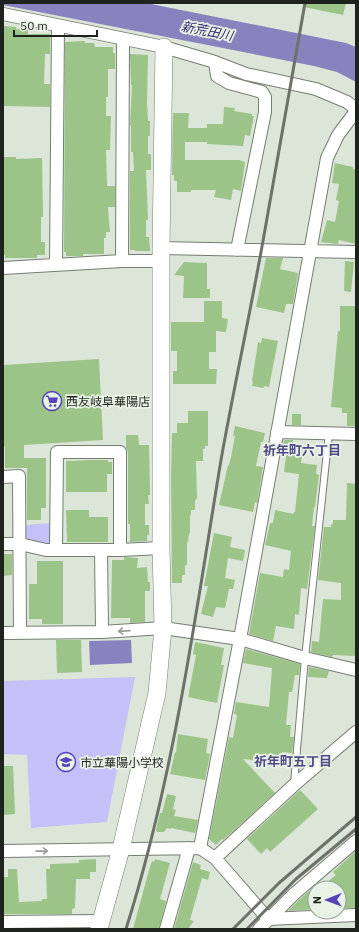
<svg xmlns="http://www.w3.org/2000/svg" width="359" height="932" font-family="'IBM Plex Sans','Noto Sans JP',sans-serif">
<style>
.green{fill:#c3c1f7}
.water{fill:#8683bf}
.building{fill:#9cc388}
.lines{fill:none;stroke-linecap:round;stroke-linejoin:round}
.lane-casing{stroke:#757e71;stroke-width:8}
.street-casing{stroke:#757e71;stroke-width:14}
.secondary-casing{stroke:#757e71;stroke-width:18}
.lane{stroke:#fff;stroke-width:6}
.street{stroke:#fff;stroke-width:12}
.secondary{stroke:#fff;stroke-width:17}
.rail{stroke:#6c7269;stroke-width:3}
.oneway{stroke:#9a9c99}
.labels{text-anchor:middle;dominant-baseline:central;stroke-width:3.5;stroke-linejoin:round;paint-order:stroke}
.poi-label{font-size:12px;fill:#1f231d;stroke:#e9f3e5;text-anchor:start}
.water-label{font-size:13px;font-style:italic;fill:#362972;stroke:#e9f3e5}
.neighbourhood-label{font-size:13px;font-weight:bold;fill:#504a89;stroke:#e9f3e5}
</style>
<rect width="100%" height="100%" fill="#dce6d8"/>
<path class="green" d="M53 523V546L23 540V525Z
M135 677 107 822 31 828 27 755 3 754V681Z"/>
<path class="water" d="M3 3H146L346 43 356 47V82L337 72 314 66 3 5Z
M131 640 132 663 90 665 89 641Z"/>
<path class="building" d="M304 3H346L343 15 304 7Z
M3 26 16 27V29L28 30V34H50V54H45L44 84H50V107L3 106Z
M85 41V43H94L95 47H113V53H115V69H108V97H106V116H111L110 150H106L107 186H115V207H108L110 232H106V238H104V254H83V256H66V252H64L65 42Z
M130 54 148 55 147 103 148 121H150V136H148V154H151V170H146L148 220H146V237H149L150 251H135V250H130V171H134L133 152H131V125H130L132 85H131Z
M224 107 235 108 234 111 252 114V116H254L250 136 245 135 243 146 207 144V142H185V160H239L245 162 241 191 233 189 231 200 214 197 216 190H191V192H177V181H174V175H172L173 113H189L188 128H207V124H223Z
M3 157H16V159L42 158 43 217H41V242H45V255H37V258H5V255H3Z
M335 163 353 167V169H356V244L339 240 338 244 321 242 327 220 335 222 339 201 336 200 339 184 332 183Z
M266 258H283L280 269 298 273 293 304H286L284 313 256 307Z
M345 261 354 262 351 292 344 291Z
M184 262 207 263V289H210V298H183L184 276 174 275Z
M204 301H222V318L228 319 226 332 216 331V352H209V369H217L216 384H173V371H177V351H171V322H204Z
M340 306H356V426H347V413H342V408L331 407 338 331H340Z
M262 338 278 341 269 387 265 386 263 388 252 386 253 381H252L258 342 261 343Z
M99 359 103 440 24 445V458H46V508H41V520H27V468H5V446H3V365Z
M188 411H208V446H205V449H203V461H196L197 498 195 501V510H191V515H190V533H189L188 542H187V565H185V575H182V583H172L171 477 172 433H177V423H188Z
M292 414H301V425H292Z
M235 426 265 433 263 442H261L256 466 263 467 257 503 255 502 253 512 219 505 228 465H229L231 457 235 436H233Z
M126 435H138L139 445H149L150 495H148L149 504H145V525H149V535H147V541L130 542V524H128V452L126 448Z
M284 440H293L292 448 303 450 301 463 317 465 316 474 319 475 315 507H314L312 526H315L307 589 301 588 299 615 295 614 294 629 276 626 273 641 249 634 260 573 283 577 284 569 289 570 291 551 265 545 270 523H273L275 510 293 514 294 512H295L299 474 284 472 287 449 283 448Z
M89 460H108V462H112V474H107V492H66V461Z
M347 483 356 484V656L333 655 332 657 311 652 312 641 319 642 323 599 341 600V583L318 580 324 527H331V524H333V520H346Z
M66 510H89V517H108V542H67Z
M214 533 232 537 230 547 245 550 243 561 228 558 225 578 235 580 233 589H229L225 608 216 607 213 617 201 614 208 586H204Z
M3 554H12V575L3 576Z
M124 557 138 558 137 568 147 567 148 582H150V591H145V622L130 623V618H111L112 560H124Z
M37 561H63V624H42V619H29V584H37Z
M56 640H81L82 672 57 673Z
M195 642 224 648 221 665H224L217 703 188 697 196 655 193 654Z
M246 649 300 664 299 675H295L292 692H289L286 725H291L290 737H294L292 753 282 752 281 763 243 759 275 793 223 840 222 839 216 845 209 839 229 737 233 738 237 715 234 714 236 702 269 707 272 668 243 663Z
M309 667 329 671 327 678 308 677Z
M178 734 208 739 206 753 210 754 205 780 170 774 175 752 176 753Z
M3 766H13L15 814 3 815Z
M300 790 318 809 270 852 267 848 261 854 247 839Z
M167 794 176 796 173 809 176 810 174 816 198 820 195 833 171 828V829L167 828 164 832H157L156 830 160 813H162Z
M356 851V908H339V888H320L336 875 333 872Z
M96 859V872H90V879H76L75 908 72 909V914H3V877H8V869H17L19 902 42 901V899H47L46 869H50V864L79 863V860Z
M155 859 170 863 160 899 166 901 159 929H133L149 870 152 861 154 862Z
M193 862 201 865 200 869 210 872 208 880 202 878 190 920 194 921 188 929H174Z
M315 886V909L288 911 299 900Z"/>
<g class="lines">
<defs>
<path id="lane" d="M294 784 305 658 329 433"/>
<path id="street" d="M3 14 164 47 215 62 246 74 316 89 347 102 356 109
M215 62 217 76 229 83 262 92 265 97V112L237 250
M161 248 356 252
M122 261 123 39
M56 265 58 26
M3 268 122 261H161
M277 432 356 434
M3 477 19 476 20 633
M3 544H20L46 550H120L161 548
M56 550 57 452H120V550
M101 550 102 632
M3 633 102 632 163 628 240 639 305 658 356 670
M200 848 240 639 327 158 338 135 356 111
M3 851 200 848 215 858 268 919
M215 858 294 785 356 732
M268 919 356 915
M3 922 101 921
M166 929 189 848
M259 929 294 894 356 841"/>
<path id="secondary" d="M99 929 121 849 157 693 163 628 161 548V248L164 47"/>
</defs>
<use href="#lane" class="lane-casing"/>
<use href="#street" class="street-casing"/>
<use href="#secondary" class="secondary-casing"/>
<use href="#lane" class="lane"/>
<use href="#street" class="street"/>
<use href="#secondary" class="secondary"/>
<path class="rail" d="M126 929C174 777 195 617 221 460 234 387 250 314 263 241 277 162 291 82 305 3
M233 929 279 883 356 817
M247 929 296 879 356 829"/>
</g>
<defs><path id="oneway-shaft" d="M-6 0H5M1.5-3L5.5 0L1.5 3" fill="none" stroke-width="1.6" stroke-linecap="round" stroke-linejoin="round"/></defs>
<g class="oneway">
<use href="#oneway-shaft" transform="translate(124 631) rotate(176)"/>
<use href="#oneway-shaft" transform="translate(42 851) rotate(-1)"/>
</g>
<defs>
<symbol id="supermarket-ring" viewBox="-11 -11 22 22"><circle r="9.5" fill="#e9f3e5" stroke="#5842ba" stroke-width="1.5"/><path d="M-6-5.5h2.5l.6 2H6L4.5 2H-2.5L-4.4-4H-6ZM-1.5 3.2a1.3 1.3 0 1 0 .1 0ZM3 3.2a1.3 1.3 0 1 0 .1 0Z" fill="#5842ba"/></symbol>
<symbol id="school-ring" viewBox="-11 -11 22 22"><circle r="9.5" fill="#e9f3e5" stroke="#5842ba" stroke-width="1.5"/><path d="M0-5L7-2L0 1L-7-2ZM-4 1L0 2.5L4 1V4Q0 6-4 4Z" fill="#5842ba"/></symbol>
</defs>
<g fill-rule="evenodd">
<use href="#supermarket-ring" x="41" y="390" width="22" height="22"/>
<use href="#school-ring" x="55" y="751" width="22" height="22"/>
</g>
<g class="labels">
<g class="poi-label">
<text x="66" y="401">西友岐阜華陽店</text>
<text x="80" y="762">市立華陽小学校</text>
</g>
<g class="water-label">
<text transform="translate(207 31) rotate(11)">新荒田川</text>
</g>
<g class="neighbourhood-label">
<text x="302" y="450">祈年町六丁目</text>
<text x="293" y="761">祈年町五丁目</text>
</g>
</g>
<rect width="359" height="932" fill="none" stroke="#1f231d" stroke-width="8"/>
<g transform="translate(327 900) rotate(269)"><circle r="19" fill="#e9f3e5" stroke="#98a095"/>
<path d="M0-3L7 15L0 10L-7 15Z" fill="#5842ba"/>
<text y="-6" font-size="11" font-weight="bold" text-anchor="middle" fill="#1f231d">N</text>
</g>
<path d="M14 30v6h83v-6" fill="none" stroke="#1f231d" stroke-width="2"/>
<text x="20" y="30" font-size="12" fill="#1f231d" stroke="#e9f3e5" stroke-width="3" paint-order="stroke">50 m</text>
</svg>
